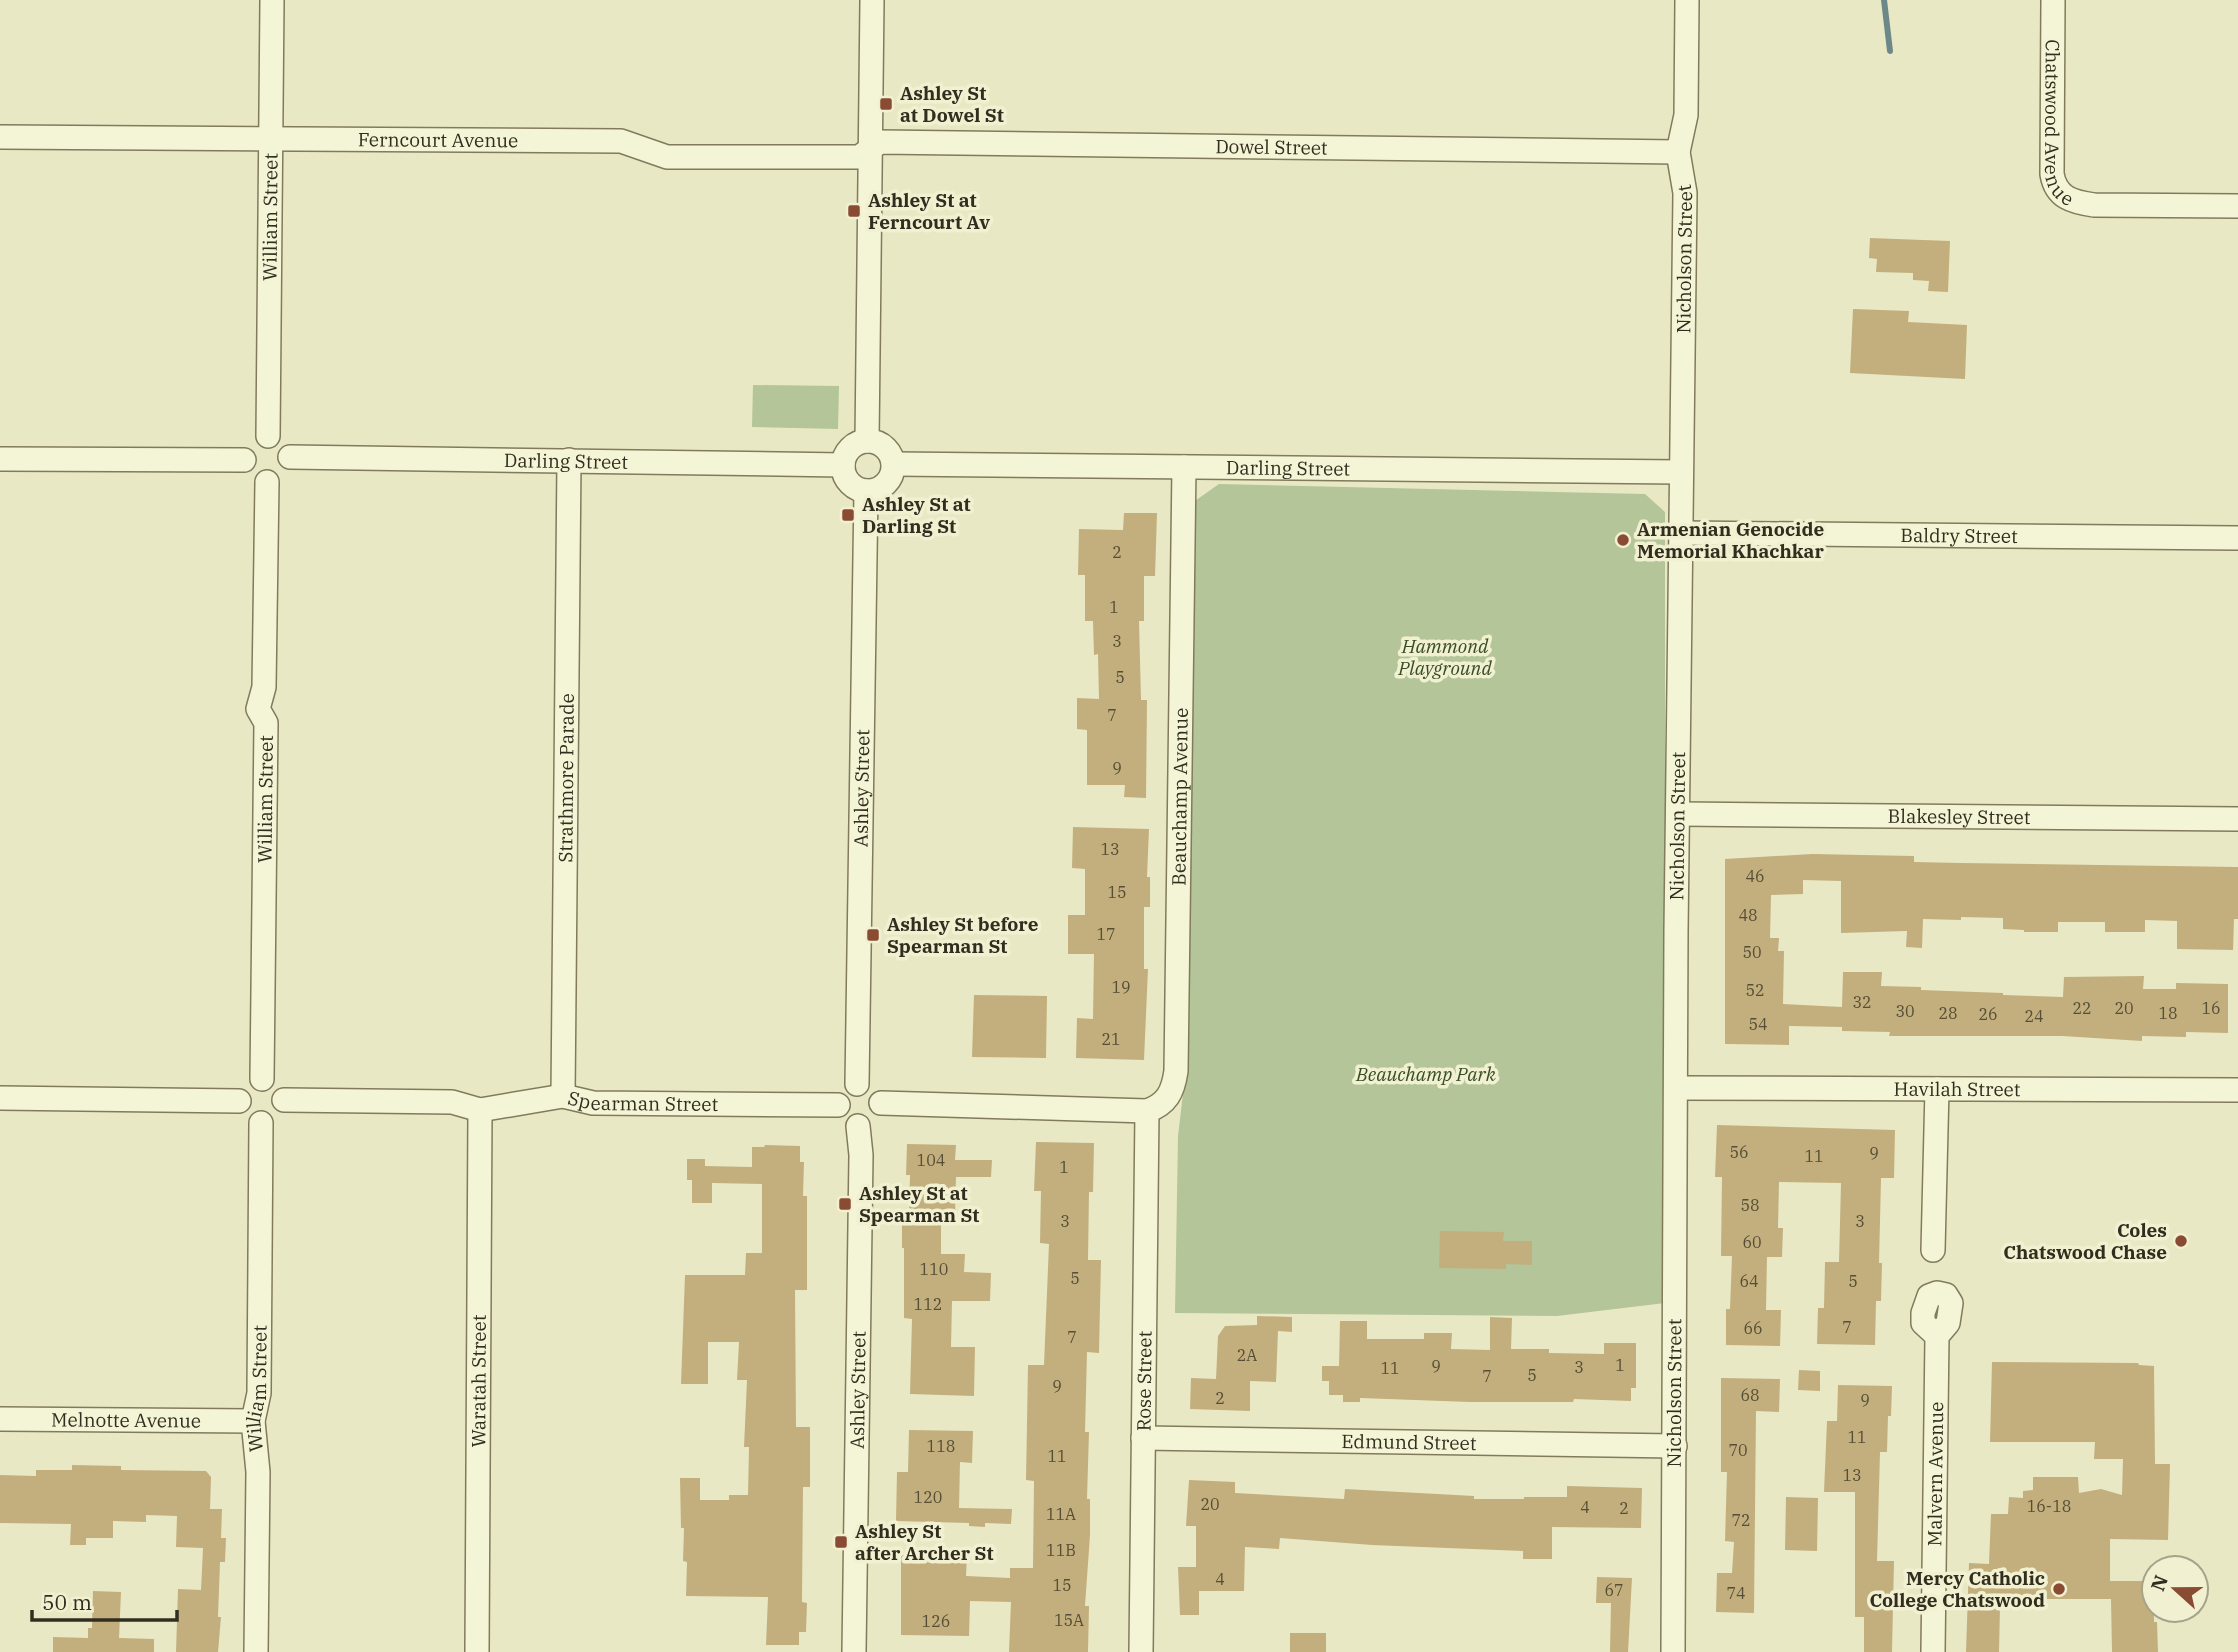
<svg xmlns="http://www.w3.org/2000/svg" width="2238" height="1652" font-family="'IBM Plex Serif',serif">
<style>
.green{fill:#b3c599}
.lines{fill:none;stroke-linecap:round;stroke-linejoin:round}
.stream{stroke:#6d8889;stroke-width:6}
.building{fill:#c3af7d}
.minor-casing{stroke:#817b5c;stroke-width:26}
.minor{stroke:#f4f4d6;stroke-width:23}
.poi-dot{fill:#894c33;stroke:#f1f1d2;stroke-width:2.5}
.labels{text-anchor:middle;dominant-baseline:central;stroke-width:7;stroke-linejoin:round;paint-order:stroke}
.number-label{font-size:16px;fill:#564e36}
.poi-label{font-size:19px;font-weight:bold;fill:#322e1f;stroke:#f1f1d2;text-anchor:start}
.street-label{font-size:19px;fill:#322e1f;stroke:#f1f1d2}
.park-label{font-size:19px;font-style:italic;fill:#384d27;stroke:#f1f1d2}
</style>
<rect width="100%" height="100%" fill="#e9e8c4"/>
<path class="green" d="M753 385 839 386 838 429 752 427Z
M1219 484 1645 494 1665 512V1303L1557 1316 1175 1313 1178 1136 1189 1043 1192 503Z"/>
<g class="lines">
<path class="stream" d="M1884 0 1890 51"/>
</g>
<path class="building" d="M1870 238 1950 241 1948 292 1928 291 1929 281 1913 280V273L1876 272 1877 259 1869 258Z
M1853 309 1909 311 1908 322 1967 325 1965 379 1850 373Z
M1124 513H1157L1155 576H1144V621H1139L1141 700H1147L1146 798 1124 797 1125 785H1087V730L1077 729V698L1099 699 1098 654 1094 655 1093 621H1085V575H1078L1079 529 1123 530Z
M1073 827 1149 829 1147 877H1150V907H1144V969H1148L1144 1060 1076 1058 1077 1018 1093 1019 1094 954H1068V915H1085V869L1072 868Z
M1812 854 1914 856V862L1961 863 2238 867V919H2234L2233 950 2177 949V921L2145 920V932H2105V922H2058V932H2024V930L2003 929V918L1961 917V920L1923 919 1922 948 1906 947 1907 931 1841 933V881L1803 880V894L1771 895 1770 938H1779L1778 951H1784L1783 1004 1842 1007 1843 972H1882L1881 986 1921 987V990L2003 993V995L2063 997 2064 977 2144 976 2143 989H2176V983L2228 984V1033L2186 1032V1037L2142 1036V1041L2062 1036H1889L1890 1032 1842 1031V1027L1789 1026V1045L1725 1044V859Z
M974 995 1047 996 1046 1058 972 1057Z
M1717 1125 1895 1130 1894 1178H1881L1879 1263H1882L1881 1301H1876L1875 1345 1817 1344 1818 1308H1824L1825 1262H1839L1841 1183 1779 1182 1778 1228H1783L1782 1257H1767L1766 1310H1781L1780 1346 1726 1345V1309H1730L1732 1256H1721L1722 1177H1715Z
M1036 1142 1094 1143 1093 1192H1089L1088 1260H1101L1099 1353 1087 1352 1085 1432H1089L1087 1499H1090V1535L1085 1606H1089L1088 1652H1009L1011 1602 970 1601 969 1636 901 1635V1555L967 1556 966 1576 1010 1578V1568H1033L1034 1481 1026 1480 1028 1365H1044L1049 1244 1040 1243 1041 1191H1034Z
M907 1144 956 1145 955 1160H992L991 1177H956L955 1215H941V1254H965L964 1272 991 1273 990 1301H952L951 1347H975L974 1396 910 1394 912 1319 904 1318V1248H902V1219H909L910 1175H906Z
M765 1145 800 1146V1162H804L803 1196H807V1290H795L796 1427H810V1487H803L802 1602 807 1603 806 1632H799V1645H766L768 1597 686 1596 687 1562 683 1561 684 1528H681L680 1478H700V1500H729V1495H748L749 1447H744L747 1380H737L739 1342H708V1384H681L685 1275H745L746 1253H762V1184L712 1183V1203H692V1180H687V1159H705V1166L752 1167V1147H764Z
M1440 1231 1504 1232 1503 1241H1532V1265L1506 1264V1269L1439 1268Z
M1257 1316 1292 1317V1332L1278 1331 1276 1382 1250 1381V1411L1190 1409 1191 1378 1216 1379 1218 1336 1225 1326 1257 1325Z
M1490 1317 1512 1318 1511 1349H1549V1353L1604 1354V1343H1636V1388H1631V1401L1574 1399 1573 1402H1470L1360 1398V1402H1343V1395H1329V1381H1322V1366H1339L1340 1321H1367V1339H1424V1333H1452L1451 1349 1490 1350Z
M1992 1362 2138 1363 2139 1365 2154 1366 2155 1464H2170L2168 1540 2110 1539V1581H2154V1622H2157L2158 1652H2112L2111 1599H2044V1607H2000L1999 1652H1966L1969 1563 1989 1564 1991 1514H2008L2009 1497 2023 1498V1491L2033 1490V1477H2078L2079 1493 2101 1489 2122 1495 2123 1459H2094L2095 1442H1990Z
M1799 1370 1820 1371V1391L1798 1390Z
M1721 1378 1780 1379 1779 1412 1756 1411 1754 1613 1716 1612 1717 1573H1732L1734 1542 1725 1541 1727 1472H1721Z
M1838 1385 1892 1386 1891 1416H1888L1887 1452H1880L1877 1561H1894L1892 1652H1864V1617H1855V1492H1824L1827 1421H1837Z
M909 1430 973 1431 972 1463 960 1462 959 1508 1012 1509 1011 1524 985 1523V1527L969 1526V1523L896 1521 897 1472H908Z
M72 1465 121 1466V1470L206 1471 211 1477 210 1509H222L221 1538H226L225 1562H220L218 1617H221L218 1652H176L178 1589 201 1590 203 1548 176 1547 177 1516 146 1515V1522L113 1521V1538H86V1545H70L71 1524 0 1523V1475L36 1476V1470H72Z
M1189 1480 1235 1482V1493L1344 1499 1345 1489 1474 1496V1499H1524V1497H1567V1486L1642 1488 1641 1528 1552 1527V1559H1523V1551L1372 1545 1280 1538 1279 1549 1245 1547 1244 1591H1199V1615H1180L1178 1567H1196V1526H1186Z
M1786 1497 1818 1498 1817 1551 1785 1550Z
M1597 1577 1632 1578 1628 1652H1610L1611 1603H1596Z
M93 1591 121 1592 119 1638 154 1639V1652H53V1637L88 1638V1628H92Z
M1290 1633H1326V1652H1290Z"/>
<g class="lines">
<defs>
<g id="minor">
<path id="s1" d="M2053 0 2052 174C2056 198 2073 202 2094 205L2238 206"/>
<path id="s2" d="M0 137 621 141 667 157H859L880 142 1678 152"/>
<path id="s3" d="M268 436 272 0"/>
<circle cx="868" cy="466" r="25"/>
<path d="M867 441 872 0"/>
<path id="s4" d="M290 457 843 465"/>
<path d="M0 459 244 460"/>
<path id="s5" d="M894 464 1681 472"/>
<path id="s6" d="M1681 533 2238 538"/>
<path id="s7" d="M1679 814 2238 819"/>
<path id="s8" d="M262 1079 266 723 258 709 264 687 267 482"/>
<path id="s9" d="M857 1084 866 491"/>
<path id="s10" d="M1677 1088 2238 1090"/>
<path id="s11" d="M563 1096 569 460"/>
<path d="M0 1098 239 1101"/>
<path id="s12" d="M284 1100 452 1102 480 1110 563 1096 593 1103 838 1105"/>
<path id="s13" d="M881 1103 1147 1111C1167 1104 1173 1092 1176 1071L1184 467"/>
<path d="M1933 1250 1937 1089"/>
<path id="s14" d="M0 1419 253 1421"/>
<path id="s15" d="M1143 1438 1675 1446"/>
<path id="s16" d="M256 1652 258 1472 253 1421 259 1393 261 1123"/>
<path id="s17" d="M477 1652 480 1110"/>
<path id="s18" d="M854 1652 861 1155 858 1126"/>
<path id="s19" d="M1141 1652 1147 1111"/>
<path id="s20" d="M1673 1652 1676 932 1685 193 1678 152 1686 115 1687 0"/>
<path id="s21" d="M1933 1652 1937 1336 1948 1323 1951 1303 1946 1295 1937 1293 1929 1296 1923 1313V1323L1937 1336"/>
</g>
</defs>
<use href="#minor" class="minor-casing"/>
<use href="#minor" class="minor"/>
</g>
<g class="poi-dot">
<rect x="879" y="97" width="14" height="14" rx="3.5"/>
<rect x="847" y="204" width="14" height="14" rx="3.5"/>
<rect x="841" y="508" width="14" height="14" rx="3.5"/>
<circle cx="1623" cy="540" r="7"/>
<rect x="866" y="928" width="14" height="14" rx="3.5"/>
<rect x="838" y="1197" width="14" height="14" rx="3.5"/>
<circle cx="2181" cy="1241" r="7"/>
<rect x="834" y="1535" width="14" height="14" rx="3.5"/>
<circle cx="2059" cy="1589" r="7"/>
</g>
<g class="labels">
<g class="number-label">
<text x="1117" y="552">2</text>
<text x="1114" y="607">1</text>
<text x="1117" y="641">3</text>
<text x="1120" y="677">5</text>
<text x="1112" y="715">7</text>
<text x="1117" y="768">9</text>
<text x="1110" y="849">13</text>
<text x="1755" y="876">46</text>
<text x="1117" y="892">15</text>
<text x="1748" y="915">48</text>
<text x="1106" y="934">17</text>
<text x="1752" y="952">50</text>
<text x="1121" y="987">19</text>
<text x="1755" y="990">52</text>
<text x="1862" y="1002">32</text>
<text x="2082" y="1008">22</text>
<text x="2124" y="1008">20</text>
<text x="2211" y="1008">16</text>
<text x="1905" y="1011">30</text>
<text x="1948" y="1013">28</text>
<text x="2168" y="1013">18</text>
<text x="1988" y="1014">26</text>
<text x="2034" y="1016">24</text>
<text x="1758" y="1024">54</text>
<text x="1111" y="1039">21</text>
<text x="1739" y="1152">56</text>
<text x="1874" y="1153">9</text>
<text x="1814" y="1156">11</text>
<text x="931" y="1160">104</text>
<text x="1064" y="1167">1</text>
<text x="1750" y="1205">58</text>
<text x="1065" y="1221">3</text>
<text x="1860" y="1221">3</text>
<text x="1752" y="1242">60</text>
<text x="934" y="1269">110</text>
<text x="1075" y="1278">5</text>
<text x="1749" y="1281">64</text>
<text x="1853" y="1281">5</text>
<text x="928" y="1304">112</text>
<text x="1847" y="1327">7</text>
<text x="1753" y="1328">66</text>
<text x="1072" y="1337">7</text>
<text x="1247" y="1355">2A</text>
<text x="1620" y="1365">1</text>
<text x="1436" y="1366">9</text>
<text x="1579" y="1367">3</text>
<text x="1390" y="1368">11</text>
<text x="1532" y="1375">5</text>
<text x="1487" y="1376">7</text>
<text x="1057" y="1386">9</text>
<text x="1750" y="1395">68</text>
<text x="1220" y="1398">2</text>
<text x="1865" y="1400">9</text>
<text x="1857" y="1437">11</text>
<text x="941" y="1446">118</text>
<text x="1738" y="1450">70</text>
<text x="1057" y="1456">11</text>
<text x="1852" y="1475">13</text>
<text x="928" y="1497">120</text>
<text x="1210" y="1504">20</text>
<text x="2049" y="1506">16-18</text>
<text x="1585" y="1507">4</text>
<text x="1624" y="1508">2</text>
<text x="1061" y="1514">11A</text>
<text x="1741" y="1520">72</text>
<text x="1061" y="1550">11B</text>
<text x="1220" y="1579">4</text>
<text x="1062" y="1585">15</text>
<text x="1614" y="1590">67</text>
<text x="1736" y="1593">74</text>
<text x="1069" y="1620">15A</text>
<text x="936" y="1621">126</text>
</g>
<g class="poi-label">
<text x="900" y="93">Ashley St<tspan x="900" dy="22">at Dowel St</tspan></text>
<text x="868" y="200">Ashley St at<tspan x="868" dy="22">Ferncourt Av</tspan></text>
<text x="862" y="504">Ashley St at<tspan x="862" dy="22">Darling St</tspan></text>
<text x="1637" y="529">Armenian Genocide<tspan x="1637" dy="22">Memorial Khachkar</tspan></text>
<text x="887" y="924">Ashley St before<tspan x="887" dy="22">Spearman St</tspan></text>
<text x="859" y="1193">Ashley St at<tspan x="859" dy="22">Spearman St</tspan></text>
<text x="2167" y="1230" text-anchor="end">Coles<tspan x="2167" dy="22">Chatswood Chase</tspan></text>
<text x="855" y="1531">Ashley St<tspan x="855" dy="22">after Archer St</tspan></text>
<text x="2045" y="1578" text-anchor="end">Mercy Catholic<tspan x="2045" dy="22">College Chatswood</tspan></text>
</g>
<g class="street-label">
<text stroke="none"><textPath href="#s1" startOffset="124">Chatswood Avenue</textPath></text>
<text stroke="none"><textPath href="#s2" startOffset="438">Ferncourt Avenue</textPath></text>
<text stroke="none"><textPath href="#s2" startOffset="1279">Dowel Street</textPath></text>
<text stroke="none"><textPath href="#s3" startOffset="219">William Street</textPath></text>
<text stroke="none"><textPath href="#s20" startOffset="1393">Nicholson Street</textPath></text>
<text stroke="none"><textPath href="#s4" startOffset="276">Darling Street</textPath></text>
<text stroke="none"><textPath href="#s5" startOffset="394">Darling Street</textPath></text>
<text stroke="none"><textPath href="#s6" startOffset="278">Baldry Street</textPath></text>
<text stroke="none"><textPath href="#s11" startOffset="318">Strathmore Parade</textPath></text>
<text stroke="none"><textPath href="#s9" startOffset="296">Ashley Street</textPath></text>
<text stroke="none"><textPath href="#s13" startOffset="593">Beauchamp Avenue</textPath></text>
<text stroke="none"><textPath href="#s8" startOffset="280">William Street</textPath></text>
<text stroke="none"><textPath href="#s7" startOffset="280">Blakesley Street</textPath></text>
<text stroke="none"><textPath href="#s20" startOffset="826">Nicholson Street</textPath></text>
<text stroke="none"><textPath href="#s10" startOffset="280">Havilah Street</textPath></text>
<text stroke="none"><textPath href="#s12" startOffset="362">Spearman Street</textPath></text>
<text stroke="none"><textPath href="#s17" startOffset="271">Waratah Street</textPath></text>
<text stroke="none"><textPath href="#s19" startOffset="271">Rose Street</textPath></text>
<text stroke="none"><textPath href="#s16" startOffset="264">William Street</textPath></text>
<text stroke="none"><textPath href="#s18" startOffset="262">Ashley Street</textPath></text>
<text stroke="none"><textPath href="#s20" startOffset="259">Nicholson Street</textPath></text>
<text stroke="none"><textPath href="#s14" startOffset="126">Melnotte Avenue</textPath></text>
<text stroke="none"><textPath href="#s15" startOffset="266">Edmund Street</textPath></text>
<text stroke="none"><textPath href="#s21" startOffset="178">Malvern Avenue</textPath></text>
</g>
<g class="park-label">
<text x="1445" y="646">Hammond<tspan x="1445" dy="22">Playground</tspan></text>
<text x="1426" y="1074">Beauchamp Park</text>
</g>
</g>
<g transform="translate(2175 1589) rotate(291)"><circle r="33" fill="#f1f1d2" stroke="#a5a38a" stroke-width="2"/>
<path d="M0-5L12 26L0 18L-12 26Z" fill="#894c33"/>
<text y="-10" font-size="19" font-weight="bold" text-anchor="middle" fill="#322e1f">N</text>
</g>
<path d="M32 1610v10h145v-10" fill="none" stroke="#322e1f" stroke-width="3.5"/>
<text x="42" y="1610" font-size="21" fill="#322e1f" stroke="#f1f1d2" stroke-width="5" paint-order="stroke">50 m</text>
</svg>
